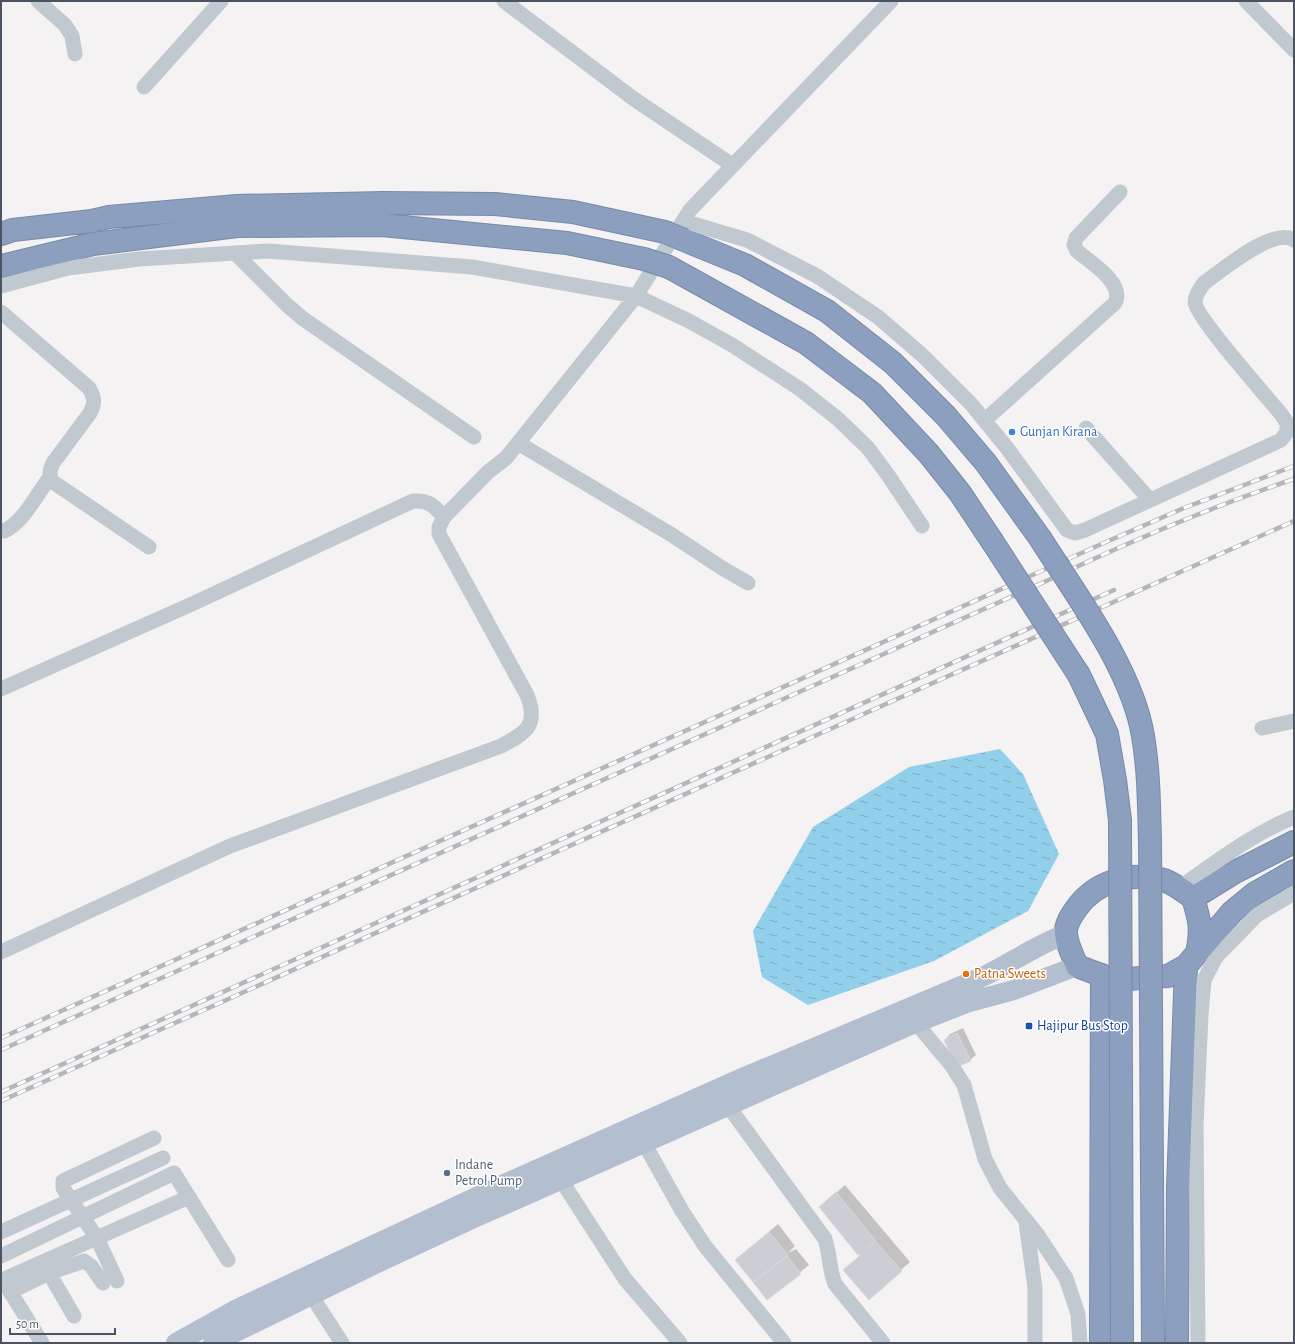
<svg xmlns="http://www.w3.org/2000/svg" width="1295" height="1344" font-family="'Alegreya Sans',sans-serif">
<style>
.water{fill:url(#water-ripples)}
.shadow{fill:#0003}
.building{fill:#ccced4;stroke:#d6d7dd}
.lines{fill:none;stroke-linecap:round;stroke-linejoin:round}
.highway-casing{stroke:#778aaa;stroke-width:24}
.minor{stroke:#c0c8d0;stroke-width:15}
.major{stroke:#b3becf;stroke-width:20}
.highway{stroke:#8c9fbe;stroke-width:22}
.rail-casing{stroke:#b4b6bc;stroke-width:4.5}
.rail{stroke:#fff;stroke-width:3;stroke-dasharray:9;stroke-linecap:butt}
.highway-bridge-casing{stroke:#778aaa;stroke-width:24;stroke-linecap:butt}
.highway-bridge{stroke:#8c9fbe;stroke-width:22}
.shop-dot{fill:#3f7fe0;stroke:#fff;stroke-width:1.5}
.food-dot{fill:#e8710a;stroke:#fff;stroke-width:1.5}
.transit-dot{fill:#1a4fb4;stroke:#fff;stroke-width:1.5}
.service-dot{fill:#5c6f8a;stroke:#fff;stroke-width:1.5}
.labels{text-anchor:middle;dominant-baseline:central;stroke-width:3;stroke-linejoin:round;paint-order:stroke}
.shop-label{font-size:14px;fill:#366cbe;stroke:#fff;text-anchor:start}
.food-label{font-size:14px;fill:#c56008;stroke:#fff;text-anchor:start}
.transit-label{font-size:14px;fill:#164399;stroke:#fff;text-anchor:start}
.service-label{font-size:14px;fill:#4e5e75;stroke:#fff;text-anchor:start}
</style>
<defs>
<pattern id="water-ripples" width="26" height="14" patternUnits="userSpaceOnUse"><rect width="26" height="14" fill="#92cfea"/><path d="M2 4q2-2 4 0t4 0M15 11q2-2 4 0t4 0" fill="none" stroke="#79abc1"/></pattern>
</defs>
<rect width="100%" height="100%" fill="#f4f2f2"/>
<path class="water" d="M1000 749 1023 774 1059 854 1028 911 934 961 808 1005 762 977 753 931 813 827 909 767Z"/>
<path class="shadow" d="M963 1028 976 1055 970 1060 945 1040 950 1034Z
M845 1185 910 1262 870 1298 844 1270 860 1255 820 1207Z
M778 1224 795 1246 788 1253 796 1249 809 1265 767 1299 736 1260Z"/>
<path class="building" d="M957 1033 971 1061 957 1067 944 1040Z
M836 1192 876 1241 858 1255 819 1207Z
M769 1232 788 1255 753 1282 735 1260Z
M876 1242 902 1271 869 1300 843 1270Z
M787 1256 801 1274 767 1300 753 1282Z"/>
<g class="lines">
<defs>
<path id="highway" d="M1 234 13 230 92 221 109 217 237 206 384 203 495 204 573 212 665 232
M684 240 745 265 827 311 893 363 946 416 986 463 1040 538
M1 266 93 244 237 226 382 225 567 243 644 259
M669 267 806 343 872 393 929 454 960 493 992 541
M1079 675 1107 734 1115 780 1120 820
M1193 898 1235 872 1294 842
M1197 953C1202 929 1200 921 1193 898 1184 891 1174 884 1164 880 1132 871 1095 881 1076 909 1071 916 1065 925 1066 934 1067 945 1073 956 1077 966L1114 980 1168 976 1186 966 1232 912 1254 894 1294 871
M1101 1343 1102 975
M1177 1343 1178 1188 1186 966"/>
</defs>
<use href="#highway" class="highway-casing"/>
<path class="minor" d="M38 1 65 25 72 36 75 54
M504 1 634 99 732 165
M1246 1 1294 50
M144 87 221 1
M683 221 747 240 817 276 878 317 922 355 972 405 1007 448 1067 530 1075 533 1085 530 1281 440 1287 432V423L1281 414C1268 398 1195 316 1195 302 1195 295 1200 289 1204 283 1221 271 1274 226 1294 240
M235 253 287 305 302 318 474 437
M1 286 68 268 139 259 268 251 472 267 636 296 689 321 732 345 800 389 838 419 868 448 888 475 922 526
M1 312 89 388C95 398 95 403 90 413L53 463C50 470 48 475 53 482L149 547
M985 420 1115 303C1125 283 1091 263 1077 251L1074 245 1076 238 1120 192
M1086 428 1150 500
M518 443 672 535 722 568 748 583
M1 530 4 531C23 523 37 494 50 477
M1 689 192 604 413 501C429 500 433 505 444 517
M1262 728 1294 721
M1179 888C1216 862 1252 834 1294 817
M1 952 230 846 501 746C526 733 539 725 527 695L439 534V527L444 517 488 472 506 458 636 296 690 210 891 1
M916 1023 952 1066 964 1085 985 1159 1000 1188 1037 1234 1066 1278 1078 1314 1080 1343
M729 1107 825 1239C830 1254 829 1269 835 1284L883 1343
M644 1143 682 1211 705 1246 784 1343
M561 1180 625 1279 680 1343
M1026 1222 1035 1288V1343
M1 1232 163 1158
M1 1256 174 1173 228 1260
M49 1273 74 1316
M2 1280 189 1197
M117 1281 97 1238 63 1188V1181L154 1138
M6 1285 42 1343
M10 1292 49 1273 84 1261 91 1266 103 1283
M311 1295 342 1343
M1198 1343 1196 1126 1201 1014 1204 980 1216 957 1257 915 1294 893"/>
<path class="major" d="M176 1343 237 1309 502 1185 740 1079 980 978C1010 964 1036 945 1066 934
M213 1343 375 1264 474 1218 908 1026 969 1002 1014 990 1077 966"/>
<use href="#highway" class="highway"/>
<defs>
<path id="rail" d="M1 1038 1106 542 1184 508 1294 466
M1 1050 1042 583C1124 544 1208 508 1294 479
M1 1092 1114 590
M1 1101 1294 521"/>
</defs>
<use href="#rail" class="rail-casing"/>
<use href="#rail" class="rail"/>
<defs>
<path id="highway-bridge" d="M665 232 684 240
M644 259 669 267
M1040 538C1076 595 1132 669 1143 736 1149 771 1149 807 1150 842L1153 1343
M992 541 1079 675
M1120 820 1122 1343"/>
</defs>
<use href="#highway-bridge" class="highway-bridge-casing"/>
<use href="#highway-bridge" class="highway-bridge"/>
</g>
<circle class="shop-dot" cx="1012" cy="432" r="4"/>
<circle class="food-dot" cx="966" cy="974" r="4"/>
<rect class="transit-dot" x="1025" y="1022" width="8" height="8" rx="2"/>
<circle class="service-dot" cx="447" cy="1173" r="4"/>
<g class="labels">
<g class="shop-label">
<text x="1020" y="432">Gunjan Kirana</text>
</g>
<g class="food-label">
<text x="974" y="974">Patna Sweets</text>
</g>
<g class="transit-label">
<text x="1037" y="1026">Hajipur Bus Stop</text>
</g>
<g class="service-label">
<text x="455" y="1165">Indane<tspan x="455" dy="16">Petrol Pump</tspan></text>
</g>
</g>
<rect width="1295" height="1344" fill="none" stroke="#4a535f" stroke-width="4"/>
<path d="M10 1328v6h105v-6" fill="none" stroke="#4a535f" stroke-width="2"/>
<text x="16" y="1328" font-size="12" fill="#4a535f" stroke="#ffffff" stroke-width="3" paint-order="stroke">50 m</text>
</svg>
